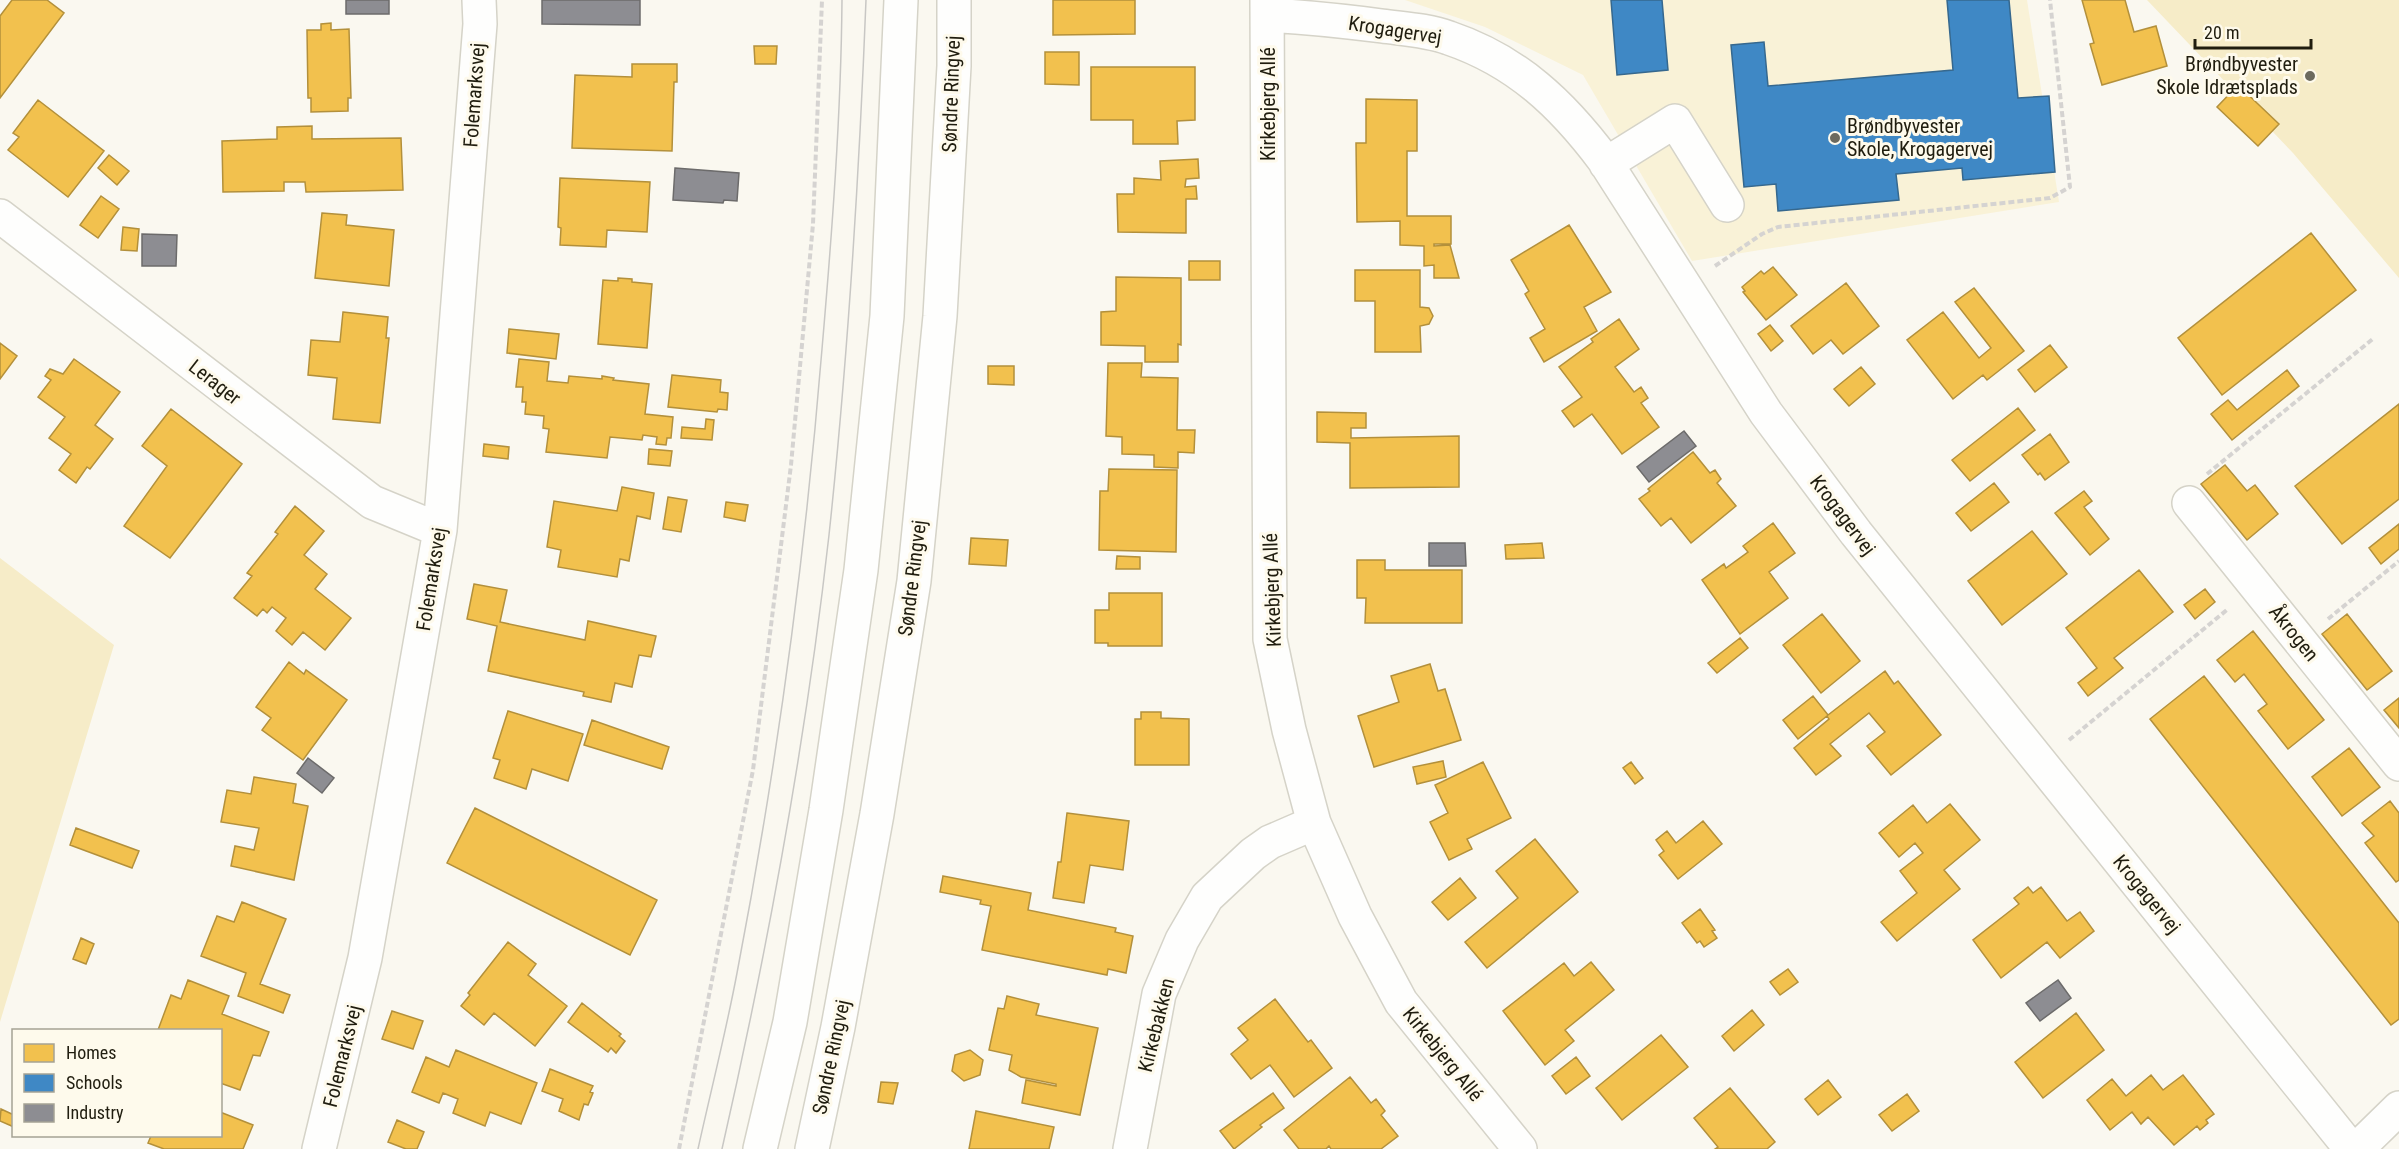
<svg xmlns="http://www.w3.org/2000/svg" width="2399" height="1149" font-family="'Roboto Condensed',sans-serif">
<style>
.built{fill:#f9f2d7}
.green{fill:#f6ecc8}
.homes{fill:#f2c14e;stroke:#b3903b;stroke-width:1.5}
.schools{fill:#3f88c5;stroke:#36688e;stroke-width:1.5}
.industry{fill:#8d8d92;stroke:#6c6b6b;stroke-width:1.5}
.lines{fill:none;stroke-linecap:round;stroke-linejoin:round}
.minor-casing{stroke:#d5d3c8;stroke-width:36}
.major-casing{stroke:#d5d3c8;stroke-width:36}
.path{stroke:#d5d3d1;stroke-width:4;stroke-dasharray:6 3;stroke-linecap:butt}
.minor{stroke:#fefefd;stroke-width:33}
.major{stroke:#fefefd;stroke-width:33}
.tram{stroke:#c8c7c4;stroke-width:1.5}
.poi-dot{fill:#6c6a5e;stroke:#fefaec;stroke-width:2}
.labels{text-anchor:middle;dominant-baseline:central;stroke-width:6;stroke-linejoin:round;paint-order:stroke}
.street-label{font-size:20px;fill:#201d0f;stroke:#fefaec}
.poi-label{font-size:20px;fill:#201d0f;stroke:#fefaec;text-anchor:end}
</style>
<rect width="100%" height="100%" fill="#faf8f0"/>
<path class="built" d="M1405 0H2027L2059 202 1692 261 1583 75 1485 27Z"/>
<path class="green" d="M2147 0H2399V278L2293 153Z
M0 558 114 645 0 1022Z"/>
<path class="homes" d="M12 0H47L64 13 0 98V16Z
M1053 0H1135V34L1053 35Z
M2082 0H2125L2134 32 2156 26 2167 66 2102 85 2090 44 2094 43Z
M331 23V30L349 29 351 98H348V111L311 112V98H308L307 30H321V24Z
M754 46H777L776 64H755Z
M1045 52H1079V85L1045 84Z
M632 64H677V82H674L672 151 572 148 575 75 632 77Z
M1091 67H1195V120L1177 121 1178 144H1133V120H1091Z
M2238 85 2279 124 2258 146 2217 107Z
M1366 99 1417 100V151H1407V216H1451V244H1434V246L1450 245 1459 278H1434V265L1424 266V246L1400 245V221L1357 222 1356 143H1366Z
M38 100 104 151 68 197 8 150 19 137 13 133Z
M312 126V139L401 138 403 190 306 192 305 182H284V191L223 192 222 141 277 139V127Z
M109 155 129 171 117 185 98 168Z
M1198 159 1199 178 1186 179 1185 187 1196 186 1197 199H1186V233L1118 232 1117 194H1134V178L1161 180 1160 161Z
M560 178 650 182 647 232 607 230 606 247 560 245 561 228 558 227Z
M101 196 119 209 98 238 80 225Z
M322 213 347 215 346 225 394 230 389 286 315 278Z
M1569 225 1611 292 1584 307 1597 331 1544 362 1530 338 1545 329 1525 294 1529 291 1511 260Z
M123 227 139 229 137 251 121 250Z
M2311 233 2356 290 2222 395 2178 338Z
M1189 261H1220V280H1189Z
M1773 267 1797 295 1766 320 1743 292 1745 291 1742 287 1761 271 1764 274Z
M1355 270H1420V307L1429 308 1433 316 1429 324 1420 326 1421 352H1375V301H1355Z
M1116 277 1181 278V345L1178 344V362H1145V346L1101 345V312L1116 311Z
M618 278 632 279V282L652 284 647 348 598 344 603 280 618 281Z
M1846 283 1879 326 1843 354 1831 340 1813 354 1791 326Z
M1974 288 2024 351 1987 380 1983 375 1953 399 1907 340 1943 312 1979 358 1991 348 1955 302Z
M343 312 388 317 386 338H389L380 423 333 419 337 378 308 375 311 340 340 342Z
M1619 319 1639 349 1615 367 1634 392 1641 387 1648 398 1641 403 1659 427 1622 454 1592 414 1574 427 1562 411 1582 397 1559 367 1593 342 1591 339Z
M1770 325 1783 341 1771 351 1758 334Z
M509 329 559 334 556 359 507 353Z
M0 343 17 356 0 379Z
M2050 345 2067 367 2035 392 2018 370Z
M74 359 120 392 95 425 113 439 90 469 87 467 76 483 59 470 71 454 49 438 65 417 38 397 51 380 45 376 50 369 63 374Z
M519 359 549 362 547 381 568 383 569 376 602 379V376L614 378 613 380 649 384 645 414 673 417 671 438H667L666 445 656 444 657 437 643 435 642 440 610 437 607 458 546 452 549 429 543 428 544 416 525 414 526 402H522L523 387H516Z
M1108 363H1142L1141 377 1178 378 1177 430H1195L1194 453 1178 452V468L1154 467V455L1122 454V437L1106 436Z
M988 366H1014V385L988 384Z
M1861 367 1875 384 1849 406 1834 389Z
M2287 370 2299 386 2232 440 2211 414 2228 400 2237 410Z
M672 375 721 380 720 392 728 393 727 410 718 409 717 412 668 407Z
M2399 404V499L2342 544 2295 486Z
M2018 408 2035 430 1970 481 1952 460Z
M171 409 242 464 170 558 124 526 167 466 142 446Z
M1317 412 1366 413V428H1351V438L1459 436V487L1350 488V443L1317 442Z
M706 419 714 420 712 440 681 438 682 427 705 429Z
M2050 434 2069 462 2045 480 2040 473 2038 475 2022 455Z
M484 444 509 447 508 459 483 456Z
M649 449 672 451 670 466 648 464Z
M1693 452 1710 473 1715 470 1721 479 1717 483 1736 506 1691 543 1671 518 1661 526 1639 499 1650 491 1648 489Z
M2225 465 2247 491 2255 485 2278 514 2247 540 2201 484Z
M1109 469 1177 470 1176 552 1099 550 1100 491H1108Z
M1994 483 2009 502 1971 531 1956 513Z
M622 487 654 493 650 519 637 516 629 561 620 559 617 577 558 567 561 550 547 547 554 501 617 511Z
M2084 491 2092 501 2084 507 2109 539 2090 555 2055 513Z
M668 497 687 500 681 532 663 529Z
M726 502 748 505 745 521 724 517Z
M295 506 324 531 304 555 327 574 315 589 351 618 325 650 303 632 292 645 276 631 286 618 272 607 267 613 263 609 257 616 234 598 252 576 247 573 278 534 275 532Z
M1773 523 1795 553 1769 572 1788 598 1740 634 1702 580 1724 564 1726 568 1748 552 1743 546Z
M2399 524V549L2381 564 2369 548Z
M2032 531 2067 574 2002 625 1968 581Z
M971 538 1008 540 1006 566 969 564Z
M1542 543 1544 558 1506 559 1505 545Z
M1117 556 1140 557V569H1116Z
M1357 560H1385V570H1462V623H1365L1366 598H1357Z
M2139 570 2173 612 2114 658 2123 668 2088 696 2078 683 2097 668 2066 628Z
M474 584 507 590 500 622 585 640 588 621 656 636 651 657 639 655 632 687 615 683 611 702 583 696 584 692 488 671 497 626 467 619Z
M2205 589 2215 602 2195 619 2184 605Z
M1109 593H1162V646H1108V643H1095V610H1109Z
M1822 614 1860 661 1821 693 1783 645Z
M2347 614 2392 671 2367 690 2322 634Z
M2253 631 2324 720 2288 749 2258 711 2267 704 2244 674 2235 682 2217 660Z
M1740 638 1748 648 1717 673 1708 663Z
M289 662 304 674 306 670 347 700 303 760 262 730 271 718 256 707Z
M1430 664 1438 691 1445 689 1461 740 1374 767 1358 716 1399 702 1391 676Z
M1885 671 1894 684 1898 681 1941 735 1891 775 1867 746 1885 732 1869 713 1830 744 1841 756 1816 775 1794 748 1829 719 1827 716 1798 739 1783 720 1813 696 1828 715Z
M2204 676 2399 923V1019L2391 1025 2150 719Z
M2399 698V728L2384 710Z
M508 711 583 734 568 781 532 769 526 789 494 778 500 760 493 758Z
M1141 712H1161V718L1189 719V765H1135V719H1141Z
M592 720 669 747 662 769 584 745Z
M2349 748 2380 787 2342 816 2312 777Z
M1443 761 1446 777 1417 784 1413 767Z
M1483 762 1511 818 1467 839 1472 849 1449 860 1430 822 1448 813 1435 785Z
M1631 762 1643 778 1635 784 1623 768Z
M254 777 296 784 293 803 308 806 294 880 231 866 235 846 254 850 259 828 221 822 227 790 251 794Z
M2390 801 2399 813V880L2396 882 2365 843 2374 836 2362 823Z
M1950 804 1980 840 1944 870 1960 889 1897 941 1881 922 1917 893 1900 871 1923 853 1915 843 1899 857 1879 833 1913 805 1927 823Z
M475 808 657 900 630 955 447 863Z
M1067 813 1129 821 1123 870 1090 865 1084 903 1053 898 1058 862H1061Z
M1703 821 1722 844 1678 879 1659 855 1664 851 1656 840 1667 831 1676 843Z
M76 828 139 851 132 868 70 845Z
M1535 839 1578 892 1487 968 1465 942 1518 898 1496 871Z
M943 876 1031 893 1028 910 1116 928 1115 932 1133 936 1126 973 1108 969 1107 975 982 950 991 906 980 904 981 900 940 892Z
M1460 878 1476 898 1448 920 1432 902Z
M2028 887 2033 893 2041 887 2067 921 2080 912 2094 931 2060 958 2047 942 2001 978 1973 940 2019 904 2014 898Z
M242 902 286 919 260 984 290 995 283 1013 238 996 246 973 201 956 217 916 234 922Z
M1700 909 1715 930 1712 931 1717 938 1704 947 1700 941 1697 943 1682 923Z
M81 938 94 944 86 964 73 959Z
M508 942 536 964 528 975 567 1006 535 1046 494 1013 484 1025 461 1006 470 995 468 993Z
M1591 962 1614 990 1565 1030 1574 1041 1545 1065 1503 1011 1564 963 1574 976Z
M1788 969 1798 982 1780 995 1770 982Z
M188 980 229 996 222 1014 269 1032 260 1056 253 1055 240 1090 220 1083V1030H158L171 995 181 999Z
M1007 996 1039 1004 1036 1015 1098 1028 1080 1115 1022 1103 1026 1080 1056 1086V1084L1021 1077 1009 1070 1012 1055 989 1050 998 1008 1004 1009Z
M1275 999 1308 1042 1311 1040 1332 1068 1294 1097 1270 1065 1251 1079 1231 1054 1248 1040 1238 1028Z
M582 1003 621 1034 619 1036 625 1041 616 1053 611 1048 608 1052 568 1022Z
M1752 1010 1764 1025 1734 1051 1722 1036Z
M392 1011 423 1021 413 1049 382 1039Z
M2076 1013 2104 1050 2043 1098 2015 1062Z
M1661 1035 1688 1067 1622 1120 1596 1088Z
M456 1050 537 1083 521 1124 490 1112 485 1126 453 1113 458 1099 443 1093 439 1103 412 1092 426 1057 449 1067Z
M970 1050 983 1060 980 1075 964 1081 952 1071 955 1055Z
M1576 1057 1590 1076 1566 1094 1552 1076Z
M550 1069 593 1086 590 1092 593 1093 588 1105 584 1104 579 1120 559 1111 563 1099 542 1091Z
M2151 1075 2163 1090 2183 1075 2214 1114 2206 1120 2208 1123 2200 1130 2197 1126 2174 1145 2148 1117 2141 1124 2132 1112 2110 1130 2087 1100 2112 1079 2126 1096Z
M1350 1077 1371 1103 1376 1099 1385 1111 1381 1115 1398 1136 1381 1149H1331L1329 1146 1326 1149H1299L1284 1130Z
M1828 1080 1841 1097 1818 1115 1805 1099Z
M881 1082 898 1083 893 1104 878 1102Z
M1730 1088 1775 1142 1767 1149H1715L1718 1147 1694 1118Z
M1273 1093 1284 1108 1260 1125 1262 1127 1234 1149 1220 1131Z
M1907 1094 1919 1111 1892 1131 1879 1115Z
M1 1109 14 1115V1127L0 1121Z
M976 1111 1054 1127 1049 1149H969Z
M220 1112 253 1125 243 1149H164L148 1143 151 1136H220Z
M397 1120 424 1132 417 1149H406L388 1142Z"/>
<path class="schools" d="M1611 0H1662L1668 70 1617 75Z
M1947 0H2009L2018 98 2049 96 2055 172 1963 180 1962 168 1896 174 1899 200 1778 211 1776 184 1744 187 1731 45 1764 42 1768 86 1953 70Z"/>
<path class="industry" d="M346 0H389V14H346Z
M542 0H640V25L542 24Z
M675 168 739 173 737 201 724 200 723 203 673 200Z
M142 234 177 235 176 266H142Z
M1684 431 1696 446 1649 482 1637 467Z
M1429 543H1465L1466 566H1429Z
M308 758 334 778 322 793 297 773Z
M2058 980 2071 998 2040 1021 2026 1003Z"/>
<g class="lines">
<defs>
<path id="minor" d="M1267 0 1270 639 1289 730 1314 823 1355 916 1401 1002 1520 1149
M1268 15C1306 17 1344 21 1382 26 1404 29 1427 30 1449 38 1517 61 1562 104 1604 160L1766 413 1856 533 2351 1149
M1606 164 1675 121 1727 205
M0 216 372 502 440 530
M2189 503 2399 764
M319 1149 365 958 440 530 480 24 479 0
M1130 1149 1159 994 1182 940 1207 897 1253 854 1270 842 1314 823
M2357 1149 2399 1108"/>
<path id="major" d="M760 1149 790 1022 826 810 861 570 887 316 901 0
M812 1149 838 1027 877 814 914 581 940 316 954 66V0"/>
</defs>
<use href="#minor" class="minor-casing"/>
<use href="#major" class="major-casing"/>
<path class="path" d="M1715 266 1762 234 1778 227 2050 198 2070 187 2050 0
M2207 474 2374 338
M2328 619 2399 561
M2069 740 2228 609
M679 1149 753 770 791 465 813 224 822 0"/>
<use href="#minor" class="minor"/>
<use href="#major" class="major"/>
<path class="tram" d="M698 1149C711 1090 726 1032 737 973 777 766 805 558 822 349 832 233 841 116 842 0
M722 1149C768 947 806 741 829 535 848 357 859 179 866 0"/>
</g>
<g class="poi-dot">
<circle cx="2310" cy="76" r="6"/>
<circle cx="1835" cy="138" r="6"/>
</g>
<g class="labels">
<g class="street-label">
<text transform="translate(1395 30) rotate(9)">Krogagervej</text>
<text transform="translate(951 94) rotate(-88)">Søndre Ringvej</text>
<text transform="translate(474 95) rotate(-86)">Folemarksvej</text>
<text transform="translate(1268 104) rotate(-90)">Kirkebjerg Allé</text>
<text transform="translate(215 382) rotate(38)">Lerager</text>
<text transform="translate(1843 515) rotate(53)">Krogagervej</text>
<text transform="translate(912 578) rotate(-83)">Søndre Ringvej</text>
<text transform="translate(431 579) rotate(-81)">Folemarksvej</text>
<text transform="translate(1272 590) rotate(-92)">Kirkebjerg Allé</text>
<text transform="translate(2294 633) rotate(51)">Åkrogen</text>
<text transform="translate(2147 894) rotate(51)">Krogagervej</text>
<text transform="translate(1156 1025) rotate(-76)">Kirkebakken</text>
<text transform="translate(1443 1054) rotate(51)">Kirkebjerg Allé</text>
<text transform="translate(342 1056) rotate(-76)">Folemarksvej</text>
<text transform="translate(831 1057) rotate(-78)">Søndre Ringvej</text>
</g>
<g class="poi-label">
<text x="2298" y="64">Brøndbyvester<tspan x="2298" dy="23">Skole Idrætsplads</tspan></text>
<text x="1847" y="126" text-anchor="start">Brøndbyvester<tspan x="1847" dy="23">Skole, Krogagervej</tspan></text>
</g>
</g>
<rect x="12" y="1029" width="210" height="108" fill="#fefaec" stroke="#a5a294" stroke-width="1.5"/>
<rect x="24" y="1044" width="30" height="18" fill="#f2c14e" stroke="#a5a294" stroke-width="1.5"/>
<text x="66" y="1059" font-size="18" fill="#201d0f">Homes</text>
<rect x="24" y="1074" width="30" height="18" fill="#3f88c5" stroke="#a5a294" stroke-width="1.5"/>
<text x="66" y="1089" font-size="18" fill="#201d0f">Schools</text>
<rect x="24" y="1104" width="30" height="18" fill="#8d8d92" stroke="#a5a294" stroke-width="1.5"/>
<text x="66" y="1119" font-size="18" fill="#201d0f">Industry</text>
<path d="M2195 39v9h116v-9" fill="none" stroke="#201d0f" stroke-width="3"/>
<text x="2204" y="39" font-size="18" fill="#201d0f" stroke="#fefaec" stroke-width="4.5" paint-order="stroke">20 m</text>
</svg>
